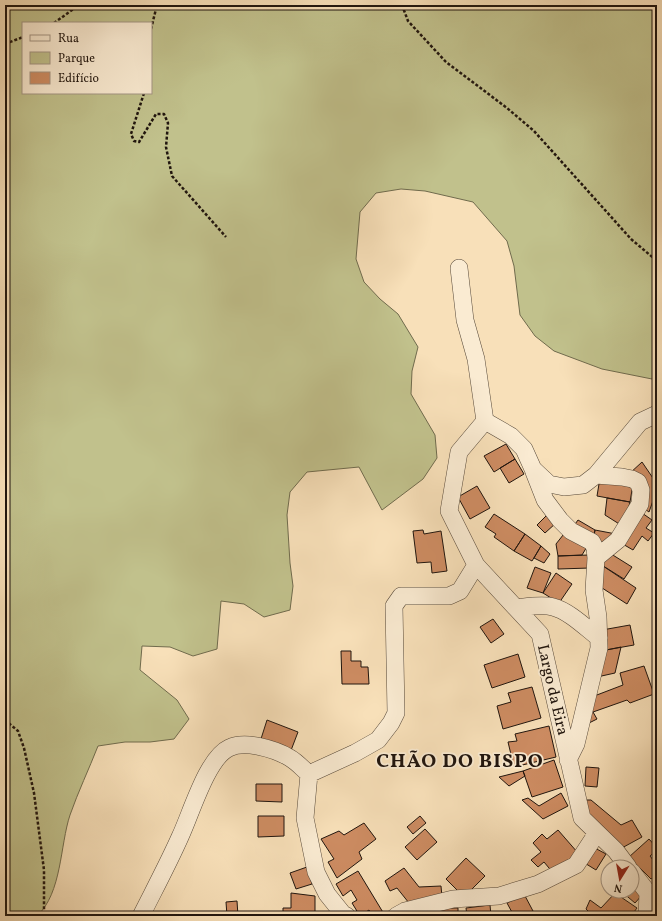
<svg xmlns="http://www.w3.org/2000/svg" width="662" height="921" font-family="Vollkorn,serif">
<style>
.green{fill:#c1c18c;stroke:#706b4d;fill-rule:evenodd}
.building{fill:#cd8c62;stroke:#20150e}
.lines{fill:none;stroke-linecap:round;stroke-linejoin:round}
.street-casing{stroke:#564839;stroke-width:18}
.path{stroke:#20150e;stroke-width:2.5;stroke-dasharray:3 2;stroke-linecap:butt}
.street{stroke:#faebd2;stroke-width:17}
.labels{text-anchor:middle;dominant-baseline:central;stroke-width:3.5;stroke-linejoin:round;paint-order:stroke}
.street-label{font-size:16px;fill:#20150e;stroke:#faebd2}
.district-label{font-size:20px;font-weight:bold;letter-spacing:1px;fill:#20150e;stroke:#faebd2}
</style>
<rect width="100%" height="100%" fill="#f8e0b9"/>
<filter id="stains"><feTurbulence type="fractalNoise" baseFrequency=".005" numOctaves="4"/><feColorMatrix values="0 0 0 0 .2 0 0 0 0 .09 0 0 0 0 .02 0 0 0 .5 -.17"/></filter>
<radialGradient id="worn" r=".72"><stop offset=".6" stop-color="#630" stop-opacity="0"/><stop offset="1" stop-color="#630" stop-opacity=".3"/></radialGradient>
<path class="green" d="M5 5H657V380L602 369 554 351 535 336 520 315 514 266 507 241 473 202 425 191 401 189 376 193 360 212 356 259 364 282 380 299 398 314 418 347 412 371 411 394 435 435 437 458 423 479 382 510 359 467 307 472 290 492 287 515 290 563 293 586 290 610 264 617 244 604 221 601 217 649 193 656 170 647 142 646 140 670 177 700 189 719 174 739 150 742H125L98 746C89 769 78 792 70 815 60 845 62 893 37 916H5ZM23 23H151V93H23Z"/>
<path class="building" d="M506 444 515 459 494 472 484 456Z
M515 459 524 474 509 483 500 468Z
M642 462 657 484V496L654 498 649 512 642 507 629 474Z
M600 478 633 484 630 502 597 496Z
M477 486 490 508 470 519 458 497Z
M607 498 630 502 624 527 605 515Z
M642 513 652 520 646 528 654 533 648 541 642 536 633 550 621 543Z
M494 514 525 534 514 551 494 537 496 534 485 527Z
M547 515 556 523 545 533 537 525Z
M578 520 595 530 593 540 573 527Z
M423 530 424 534 441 531 447 571 432 573 431 562 417 563 413 531Z
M567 530 588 545 582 555 558 556 556 544Z
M595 530 616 534 609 543 593 541Z
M525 534 541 546 532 561 514 551Z
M541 546 550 554 544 563 534 558Z
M608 552 632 567 624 579 600 564Z
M589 555 590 568 558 569V556Z
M600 564 636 588 627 604 599 586Z
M535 567 551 573 543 593 527 588Z
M556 573 572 584 559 603 543 593Z
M493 619 504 634 491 643 480 627Z
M630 625 634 645 606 650 602 630Z
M621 647 615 673 597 677 606 650Z
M341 651H351V661H361V667H368L369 684H342Z
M518 654 525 677 492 688 484 665Z
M644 666 654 694 630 703 627 700 593 712 597 719 585 725 589 698 623 685 620 673Z
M532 687 541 718 503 729 497 706 511 702 508 693Z
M267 720 298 732 290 753 260 742Z
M549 726 556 757 514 767 508 742 517 741 515 734Z
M554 760 563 787 532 797 523 771Z
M586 767 599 768 597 787 585 786Z
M523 771 525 776 509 786 499 777Z
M256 784H282V802L256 801Z
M561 793 568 806 543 819 522 800 528 798 539 806Z
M585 800H591L621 825 632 820 642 837 620 849 588 819Z
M258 816H284V836L258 837Z
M420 816 426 823 413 834 407 827Z
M364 823 376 839 359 852 362 859 337 878 328 862 334 859 321 839 339 831 344 835Z
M425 829 437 842 417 860 405 847Z
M558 830 578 853 554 874 544 862 538 867 531 860 541 852 533 843 542 834 547 839Z
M649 839 657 848V850L650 856 657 865V875L651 879 629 857Z
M593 847 606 854 596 870 583 862Z
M466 858 485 876 464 897 446 879Z
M307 867 312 884 296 889 290 873Z
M404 868 419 887 441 886 442 897 409 903 397 888 390 891 385 881Z
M358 871 384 914 380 916H373L369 910 360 916 352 903 357 900 351 890 343 896 336 884Z
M632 884 643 894 635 903 622 892 632 891Z
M291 893 315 896V916H283V908H291Z
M615 893 637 908 631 916H593L586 909 590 900 601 908Z
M524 894 533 911 523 916H514L507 903Z
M237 901 238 916H227L226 902Z
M490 905 491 916H467L466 908Z
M436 908H458V916H436Z"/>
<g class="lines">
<defs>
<path id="street" d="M459 268 465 320 476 359 485 421
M534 472 545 500 560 520 571 531 592 542 595 548 596 558 594 590 598 617 599 648 576 744 568 760
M596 558 618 540 640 504 641 490 638 482 632 479 622 477 596 475
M516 608C526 607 542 604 553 607 569 611 586 628 599 638
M628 867 616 851 582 818 540 634 476 565 449 511 459 452 485 421 511 436 524 449 533 469 549 484 564 487 583 485 596 475 640 422 657 414
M632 872 648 893 647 916
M141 916C154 890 168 864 180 837 191 814 207 758 229 748 245 740 275 749 290 758 297 762 303 769 309 774
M347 916 343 914 327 894 316 872 305 818 309 774 355 753 378 740 391 723 396 713 394 606 401 596H449L460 591 476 565
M396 916 405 911 453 899 499 896 538 884 576 865 597 833"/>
</defs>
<use href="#street" class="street-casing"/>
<path class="path" d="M402 5 408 21 446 62 507 108 534 131 631 239 657 261
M54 23 79 5
M151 29 157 5
M5 44 23 37
M144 93 131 134 134 141 139 142 156 114H164L168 123 166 147 172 176 226 237
M5 720 18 731 24 748 34 793 44 870V916"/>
<use href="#street" class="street"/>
</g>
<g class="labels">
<g class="street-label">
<text transform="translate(552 690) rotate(77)">Largo da Eira</text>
</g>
<g class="district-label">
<text x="460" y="762">CHÃO DO BISPO</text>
</g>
</g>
<rect width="662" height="921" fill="none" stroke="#f8e0b9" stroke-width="20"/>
<rect x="6" y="6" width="650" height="909" fill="none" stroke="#20150e" stroke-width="2"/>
<rect x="10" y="10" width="642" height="901" fill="none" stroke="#20150e"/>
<rect x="22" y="22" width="130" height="72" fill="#faebd2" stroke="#a39584"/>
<rect x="30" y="35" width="20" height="6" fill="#faebd2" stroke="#a39584"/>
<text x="58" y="42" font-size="12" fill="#20150e">Rua</text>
<rect x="30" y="52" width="20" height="12" fill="#c1c18c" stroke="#a39584"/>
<text x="58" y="62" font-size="12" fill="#20150e">Parque</text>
<rect x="30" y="72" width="20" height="12" fill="#cd8c62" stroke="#a39584"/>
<text x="58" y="82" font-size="12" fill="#20150e">Edifício</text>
<g transform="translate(620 879) rotate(191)"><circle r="19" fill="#faebd2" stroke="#a39584"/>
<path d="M0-3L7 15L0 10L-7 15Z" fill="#8f2418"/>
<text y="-6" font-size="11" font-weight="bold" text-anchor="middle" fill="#20150e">N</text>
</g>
<rect width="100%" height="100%" filter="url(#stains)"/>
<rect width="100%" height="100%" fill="url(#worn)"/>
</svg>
